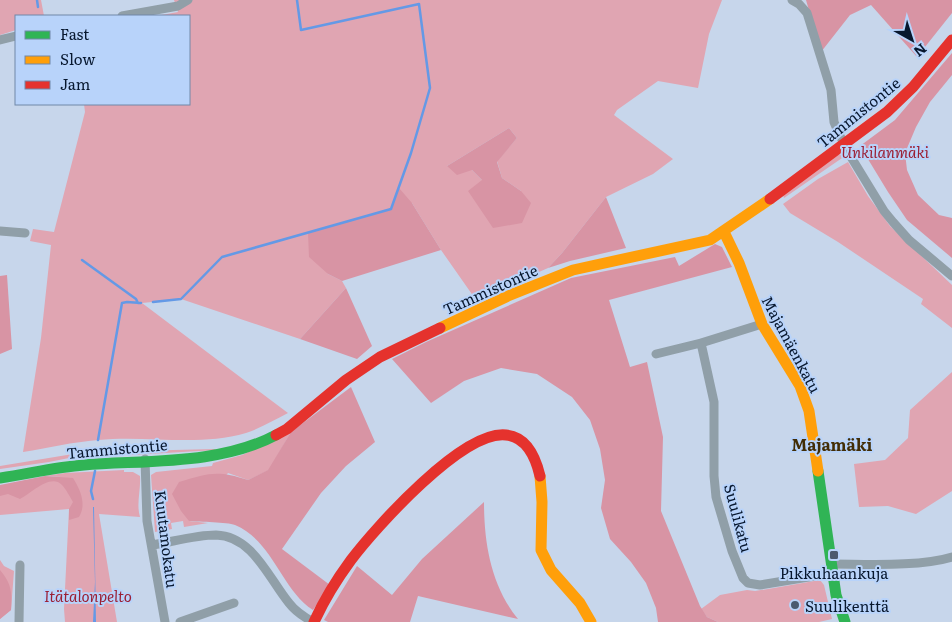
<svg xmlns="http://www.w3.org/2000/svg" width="952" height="622" font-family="Literata,serif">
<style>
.green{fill:#e0a5b2;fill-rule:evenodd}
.forest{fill:#d894a4}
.water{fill:#6499e6}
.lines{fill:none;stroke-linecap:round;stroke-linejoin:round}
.stream{stroke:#6499e6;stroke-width:2.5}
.street{stroke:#909fa8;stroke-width:9}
.fast{stroke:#30b455;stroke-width:11}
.slow{stroke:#ff9f0a;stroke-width:11}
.jam{stroke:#e5322d;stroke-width:11}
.poi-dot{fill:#4a5a70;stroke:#b8d3fa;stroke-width:2}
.labels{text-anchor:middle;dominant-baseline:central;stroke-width:4;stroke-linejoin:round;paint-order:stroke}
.street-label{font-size:15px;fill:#07172e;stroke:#b8d3fa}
.park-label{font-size:15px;font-style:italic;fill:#9b1f34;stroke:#b8d3fa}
.poi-label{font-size:15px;fill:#07172e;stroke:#b8d3fa}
.neighbourhood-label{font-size:16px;font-weight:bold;fill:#422d06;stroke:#b8d3fa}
</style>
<rect width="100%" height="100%" fill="#c7d6eb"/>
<path class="green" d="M0 0H41L44 16H16V30L0 35Z
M174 0H722L709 34 698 88 658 81 617 110 614 115 673 159 653 174 606 197 562 253 548 268 476 300 441 250 412 203 308 233 328 274 342 281 346 288 300 339 181 299 142 303 288 413C274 420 261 428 246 433 198 447 147 435 98 440 73 442 48 448 23 452L41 338 51 245 30 241 33 229 54 232 85 112 84 104H189V16H156L178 12ZM509 128 517 138 497 161 502 178 521 191H469L483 181 472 170 447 166Z
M838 154 845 156 784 198 783 195Z
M848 162 868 196 890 226 952 285V328L921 304 923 299 838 242 790 213 783 204 818 179Z
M952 372V491L916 514 888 506 859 507 854 464 885 460 908 438 910 410Z
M291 432 269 470 248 480 228 473 189 521 208 523 184 527 183 521 171 523 172 529 155 532 151 475 156 472 212 466 213 463 242 455Z
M215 449 216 450 132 455V451Z
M97 450H121V455L98 454Z
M73 454 74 457 49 462 0 469V466Z
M124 470V472H133L140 476C141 490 136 504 140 517L99 514 117 622H65L64 609 69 509 0 515V487L61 477 45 476 65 473Z
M0 560 4 566 14 571 11 610 0 619Z
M820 580 824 585 832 619 819 622H718L707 617 701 609 720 595 747 590 755 591 774 588Z"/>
<path class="forest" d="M806 0H952V13L917 57 871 5 850 15 821 52Z
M952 53V75L930 102 916 127 905 153 907 170 918 195 939 215 952 218V258L907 220 888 192 860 146 895 120Z
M509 128 517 138 497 162 502 178 521 191 531 203 522 223 493 228 468 191 482 180 472 170 457 175 447 166Z
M399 188 412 203 441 250 342 281 328 274 309 257 308 233 391 209Z
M606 197 626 248 570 261 548 268 562 253Z
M715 244 722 247 732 267 609 300 630 367 647 362 663 437 661 511 700 606 707 617 718 622H658L656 608 646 583 631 562 610 539 601 508 605 480 600 449 590 420 572 397 537 374 501 368 464 381 431 403 392 359 426 342 571 278 675 257 679 266Z
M7 275 12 349 0 354V276Z
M346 288 372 346 357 359 300 339Z
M351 387 375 442 346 466 321 493 282 549 330 585 313 610C281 589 273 541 235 525 227 522 200 522 189 521L181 511 172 494 179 482C209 473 217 470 248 480L268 470 291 432Z
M45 476 73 478C80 489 87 504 79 517L69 520V509L73 502C70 497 66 489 62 485 50 473 31 494 20 499L8 494 0 496V485Z
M484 502C484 543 491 586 518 619L418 596 410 622H328L324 620 357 566 392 595 422 559Z
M0 570C12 584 12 593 11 610L0 619Z"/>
<path class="water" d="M93 507H94L96 622H93L95 582Z"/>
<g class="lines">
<path class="stream" d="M37 0 38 7
M82 260 136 299 138 303
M153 302 181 299 222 257 391 209 411 153 430 88 419 4 301 30 297 0
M98 440 122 303 127 302 141 303
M93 499 91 491 95 471"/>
<path class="street" d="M792 0 799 4 807 13 831 90 834 122 839 134 851 157 884 211 893 222 909 240 952 276
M122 16 178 6 188 0
M0 40 16 36
M0 231 25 233
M762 324 701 343 714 402V476L716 497 732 551 743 578 748 583 760 585 833 573
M656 354 701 343
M145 459 147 521 165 622
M152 545C172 542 195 535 216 535 253 536 269 579 289 603 295 611 304 617 313 622
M832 564C866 564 920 567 952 557
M19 622 20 565
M180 622 234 603"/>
<path class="fast" d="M818 471 836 595 845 622
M0 478C28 474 56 467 84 465 146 460 220 465 276 435"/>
<path class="slow" d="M724 232 739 263 762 324 800 386 809 411 818 471
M440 328 508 296 573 270 710 240 770 199
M540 476 542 502 541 550 551 570 580 603 591 622"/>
<path class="jam" d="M770 199 887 112 913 87 952 40
M276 435 287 429 346 380 380 357 440 328
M314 622C324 600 337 579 351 560 376 527 463 430 506 435 527 437 536 459 540 476"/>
</g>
<g class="poi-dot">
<rect x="829" y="550" width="10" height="10" rx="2.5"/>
<circle cx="795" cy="605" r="5"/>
</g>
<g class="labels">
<g class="street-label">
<text transform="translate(858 112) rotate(-39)">Tammistontie</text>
<text transform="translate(490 289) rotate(-24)">Tammistontie</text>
<text transform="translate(792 344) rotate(62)">Majamäenkatu</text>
<text transform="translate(117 448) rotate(-5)">Tammistontie</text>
<text transform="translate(739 518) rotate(75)">Suulikatu</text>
<text transform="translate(167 539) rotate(83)">Kuutamokatu</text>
</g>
<g class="park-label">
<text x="885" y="151">Unkilanmäki</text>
<text x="88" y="595">Itätalonpelto</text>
</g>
<g class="poi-label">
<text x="834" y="572">Pikkuhaankuja</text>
<text x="805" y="605" text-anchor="start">Suulikenttä</text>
</g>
<g class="neighbourhood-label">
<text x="832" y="444">Majamäki</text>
</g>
</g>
<rect x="15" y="15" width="175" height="90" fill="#b8d3fa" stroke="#7188a8"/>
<rect x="25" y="31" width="25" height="8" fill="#30b455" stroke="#7188a8"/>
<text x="60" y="40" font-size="15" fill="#07172e">Fast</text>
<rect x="25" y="56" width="25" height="8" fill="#ff9f0a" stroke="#7188a8"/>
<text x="60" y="65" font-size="15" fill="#07172e">Slow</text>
<rect x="25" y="81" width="25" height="8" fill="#e5322d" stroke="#7188a8"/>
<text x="60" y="90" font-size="15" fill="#07172e">Jam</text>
<g transform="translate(912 40) rotate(141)" stroke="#b8d3fa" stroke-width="4" paint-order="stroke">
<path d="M0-4L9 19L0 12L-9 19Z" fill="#07172e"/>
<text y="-8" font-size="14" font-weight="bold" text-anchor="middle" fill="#07172e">N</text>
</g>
</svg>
